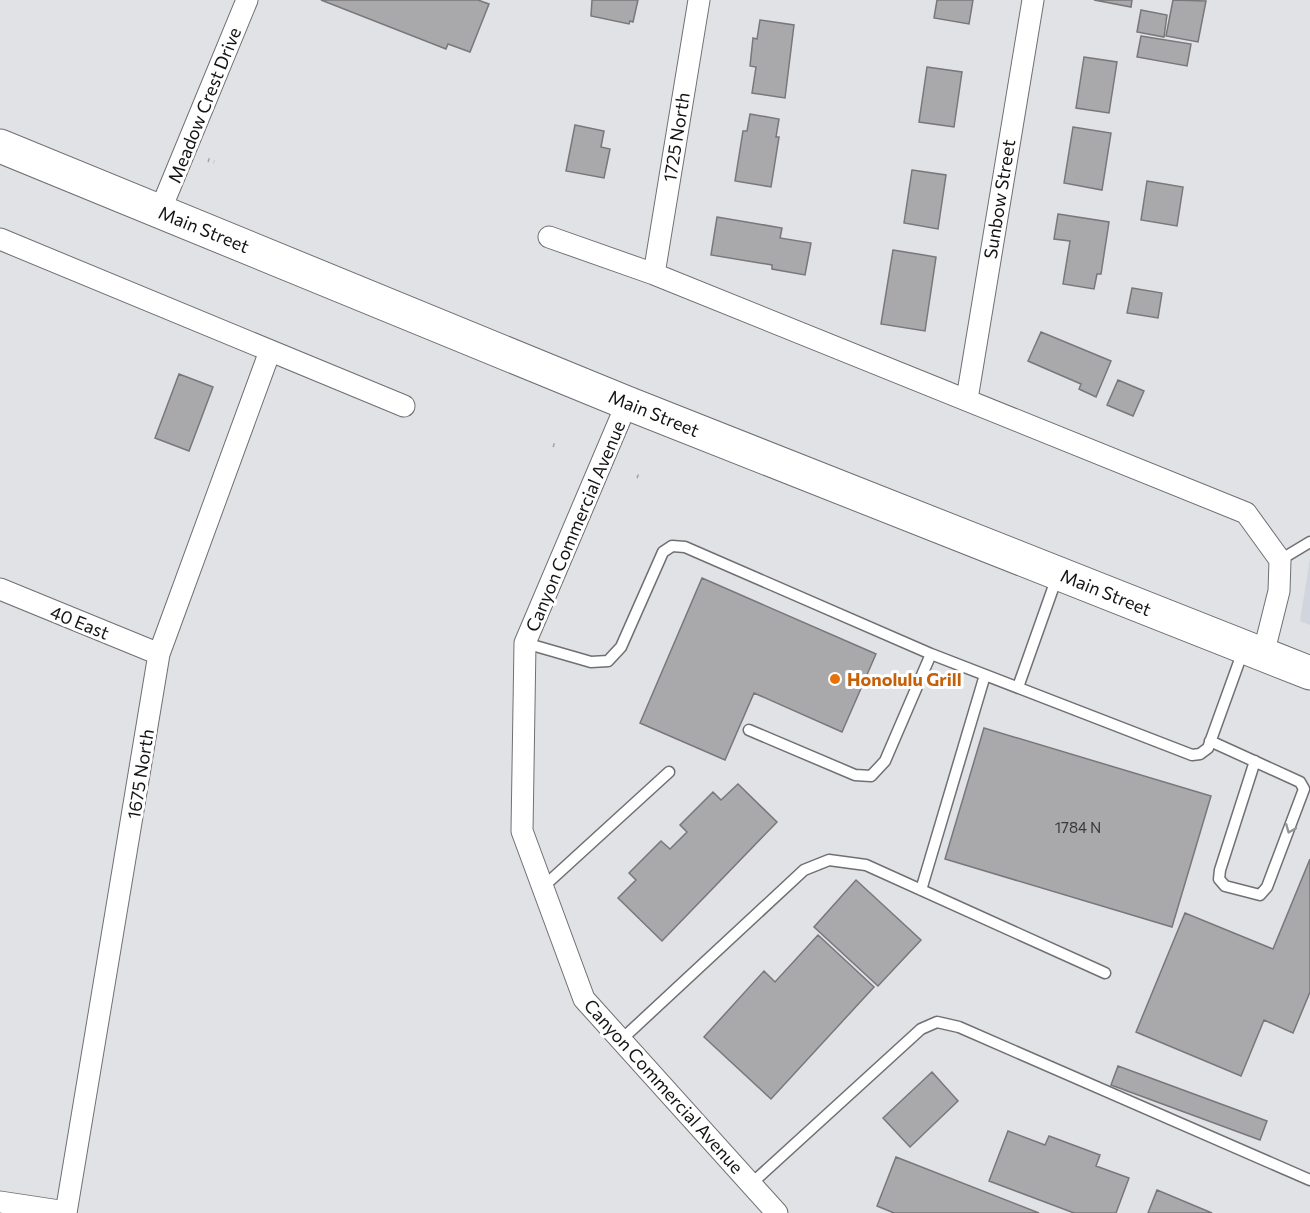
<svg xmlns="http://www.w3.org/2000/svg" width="1310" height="1213" font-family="Commissioner,sans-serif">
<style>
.built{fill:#d1d5de}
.building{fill:#a9a8ab;stroke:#78777a;stroke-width:1.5}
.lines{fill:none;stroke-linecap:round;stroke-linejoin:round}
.lane-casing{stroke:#6f7073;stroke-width:13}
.street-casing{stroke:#6f7073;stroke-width:23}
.primary-casing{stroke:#6f7073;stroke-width:35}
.path{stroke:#a3a3a6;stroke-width:4;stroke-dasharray:1.5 4.5;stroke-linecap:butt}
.lane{stroke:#fff;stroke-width:10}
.street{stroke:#fff;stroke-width:21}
.primary{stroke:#fff;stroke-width:33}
.oneway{stroke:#959596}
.food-dot{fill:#e8710a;stroke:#fff;stroke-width:2}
.labels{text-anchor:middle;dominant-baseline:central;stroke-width:6;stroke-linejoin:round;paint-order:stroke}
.number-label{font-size:15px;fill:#39393a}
.street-label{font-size:18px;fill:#141415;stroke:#fff}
.food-label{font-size:18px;font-weight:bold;fill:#c56008;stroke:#fff;text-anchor:start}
</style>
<rect width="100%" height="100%" fill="#e1e2e5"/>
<path class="built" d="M1310 558V625L1300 621Z"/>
<path class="building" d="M321 0H478L489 4 470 52 448 44 446 49Z
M592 0H638L633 22 630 21 629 24 591 16Z
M937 0H973L969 24 934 18Z
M1094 0H1132L1131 7Z
M1173 0 1206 1 1198 42 1166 36Z
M1141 10 1167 15 1164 37 1137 32Z
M760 20 794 25 785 98 752 93 756 67 750 66 753 38 757 39Z
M1141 36 1191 44 1187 66 1137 57Z
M1084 57 1117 62 1109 113 1076 108Z
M927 67 962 72 954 127 919 122Z
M750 114 779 119 776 137H779L771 187 735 181 743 131H747Z
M575 125 604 131 601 147 610 149 604 178 566 171Z
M1073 127 1111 133 1102 190 1064 183Z
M912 170 946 175 938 229 904 223Z
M1147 181 1183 187 1177 226 1141 220Z
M1058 214 1109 222 1101 274H1097L1094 289 1063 284 1070 241 1054 239Z
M717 217 782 228 780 238 811 243 805 275 772 269V265L711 255Z
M893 250 936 257 925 331 881 324Z
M1132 288 1162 293 1158 318 1127 313Z
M1041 332 1111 361 1096 397 1079 389 1081 384 1028 361Z
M179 374 213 387 189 451 155 438Z
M1118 380 1144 391 1133 416 1107 405Z
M702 578 876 654 842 732 754 693 725 760 640 723Z
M984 728 1211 796 1172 927 945 859Z
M738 784 777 822 662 941 618 898 636 880 629 873 661 841 670 849 687 832 680 825 713 792 721 800Z
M1310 859V992L1293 1033 1264 1020 1241 1076 1136 1032 1185 913 1273 949Z
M856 880 921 940 878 986 814 927Z
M818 935 874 987 771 1099 704 1037 764 971 775 982Z
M1118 1066 1267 1121 1260 1140 1111 1085Z
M932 1072 958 1101 910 1147 883 1118Z
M1008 1131 1045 1145 1049 1136 1100 1155 1096 1166 1129 1178 1116 1213H1074L989 1181Z
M896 1157 1039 1213H894L877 1206Z
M1157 1190 1212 1213H1148Z"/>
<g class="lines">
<defs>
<path id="lane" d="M1280 560 1310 542
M525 643 591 662 608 661 621 647 663 552 672 546 685 547 931 654 885 761 871 776 855 775 749 730
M931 654 1192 755 1200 754 1208 748 1243 651
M1018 687 1057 577
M1210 741 1300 782 1304 789 1267 887 1260 895 1225 886 1219 879 1220 870 1255 761
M543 887 669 772
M921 890 985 675
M621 1040 804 870 829 860 866 865 1105 973
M751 1184 921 1029 937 1022 959 1027 1310 1180"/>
<path id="street" d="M160 211 247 0
M549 237 654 274 1246 513 1280 560 1279 591 1263 655
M0 239 404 406
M654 274 699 0
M967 399 1033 0
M627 403 525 643 522 831 584 999 777 1213
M0 589 159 654
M0 1202 66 1212
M66 1213 159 654 270 351"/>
<path id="primary" d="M0 146 627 403 1310 673"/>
</defs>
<use href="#lane" class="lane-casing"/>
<use href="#street" class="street-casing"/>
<use href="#primary" class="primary-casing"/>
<path class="path" d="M208 160 214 162
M553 445 557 446
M637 476 642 478"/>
<use href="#lane" class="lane"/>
<use href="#street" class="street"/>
<use href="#primary" class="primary"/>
</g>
<defs><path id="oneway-chevron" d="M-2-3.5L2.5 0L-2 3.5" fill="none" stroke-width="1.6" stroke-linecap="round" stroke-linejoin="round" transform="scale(1.5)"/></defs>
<use class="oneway" href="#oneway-chevron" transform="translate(1290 829) rotate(112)"/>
<circle class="food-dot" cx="835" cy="679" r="6"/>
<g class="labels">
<g class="number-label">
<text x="1078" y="827">1784 N</text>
</g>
<g class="street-label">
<text transform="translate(204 105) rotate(-68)">Meadow Crest Drive</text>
<text transform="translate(676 137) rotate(-81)">1725 North</text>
<text transform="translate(999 199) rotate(-81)">Sunbow Street</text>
<text transform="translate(204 229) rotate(22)">Main Street</text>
<text transform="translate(654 413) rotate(22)">Main Street</text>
<text transform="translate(575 526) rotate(-67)">Canyon Commercial Avenue</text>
<text transform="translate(1106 592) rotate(22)">Main Street</text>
<text transform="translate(80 622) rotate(22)">40 East</text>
<text transform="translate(140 774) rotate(-81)">1675 North</text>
<text transform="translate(664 1086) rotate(48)">Canyon Commercial Avenue</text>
</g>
<g class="food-label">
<text x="847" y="679">Honolulu Grill</text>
</g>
</g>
</svg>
